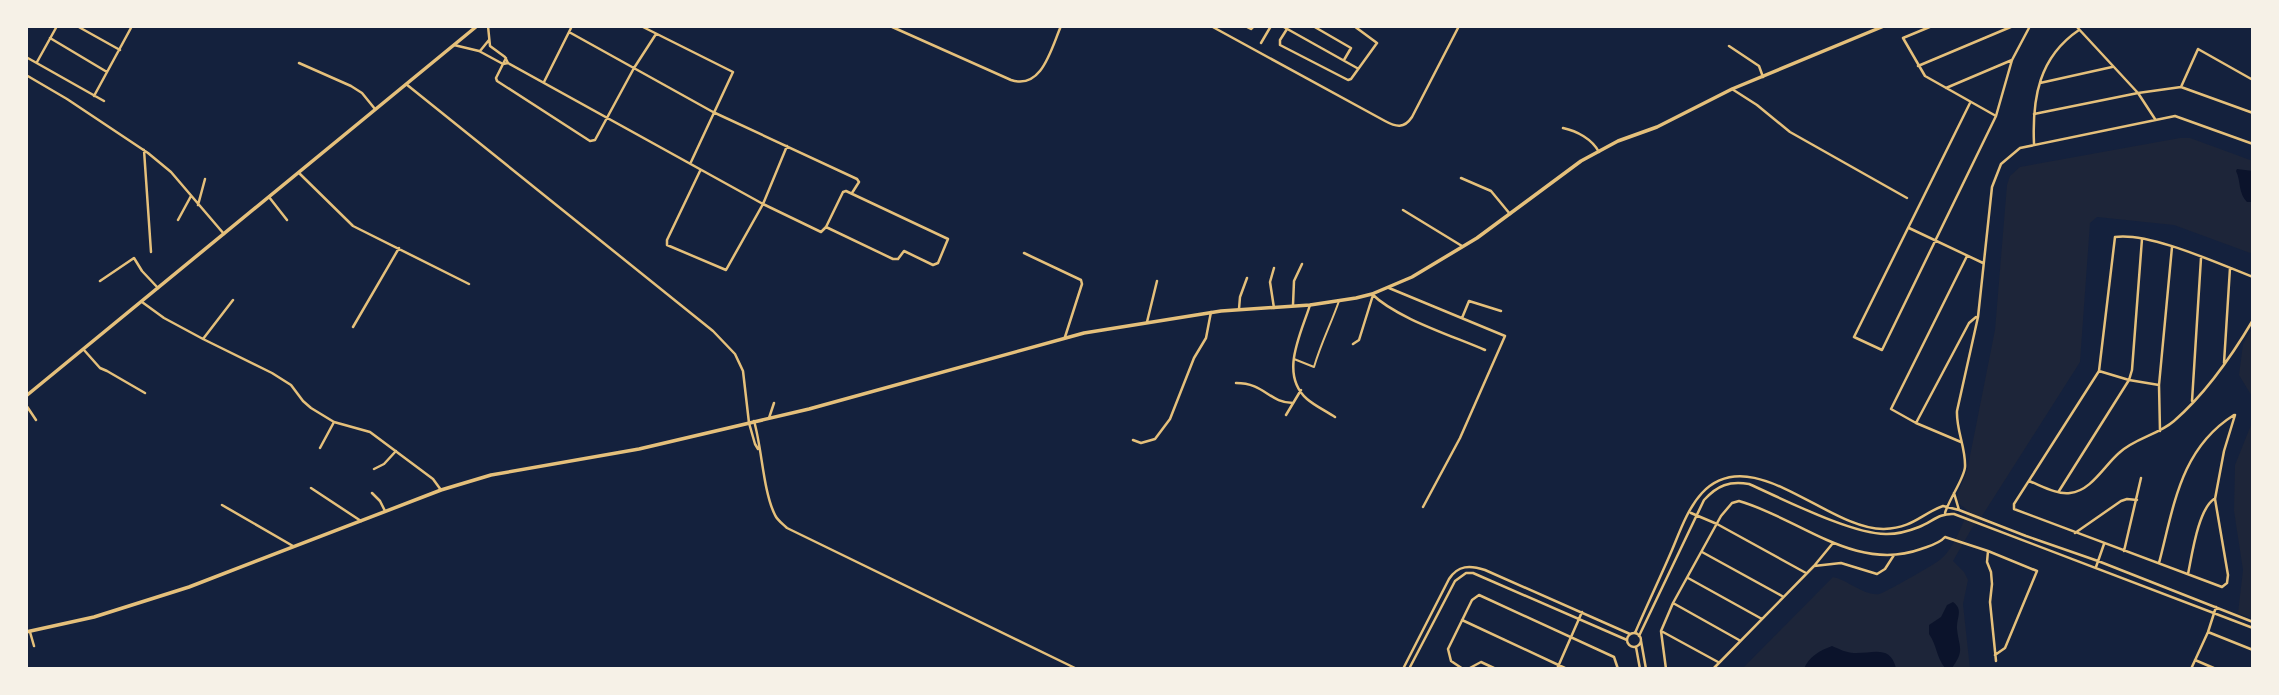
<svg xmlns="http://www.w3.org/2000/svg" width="2279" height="695" font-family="Lato,sans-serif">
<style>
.green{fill:#1d2539}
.water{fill:#0b132b}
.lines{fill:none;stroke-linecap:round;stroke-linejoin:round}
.pedestrian{stroke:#e5c07b;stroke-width:2}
.minor{stroke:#e5c07b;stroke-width:2.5}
.tertiary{stroke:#e5c07b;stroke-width:2.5}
.secondary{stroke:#e5c07b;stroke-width:3.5}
.trunk{stroke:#e5c07b;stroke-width:3.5}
</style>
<rect width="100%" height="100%" fill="#14213d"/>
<path class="green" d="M2180 138H2190L2253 161V254L2174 225 2097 217 2090 223 2080 362 1982 516 1972 528 1953 561 1964 572 1968 580 1963 604 1970 669H1742L1833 577C1848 580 1864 596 1879 594 1883 594 1937 563 1941 559 1954 548 1961 527 1968 511L1957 502 1958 493 1967 471 1995 330 2007 185 2010 176 2020 167Z
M2253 327V398L2239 375 2243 344Z
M2253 420V619L2238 613 2243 570 2234 511 2235 465Z"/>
<path class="water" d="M2237 169 2253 171V202H2247C2238 193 2241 181 2236 171Z
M1953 602C1964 610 1956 618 1957 629 1959 648 1965 650 1952 668H1945C1936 657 1937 645 1929 634V625L1941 617 1947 605Z
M1832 646C1839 649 1847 653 1854 653 1872 654 1890 644 1896 668L1804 669C1808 657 1821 650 1832 646Z"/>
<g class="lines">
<path class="pedestrian" d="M1294 359 1314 367C1321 343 1331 324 1339 301"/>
<path class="minor" d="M77 26 120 50
M488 26 490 46 505 57 508 63
M641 26 733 72 691 162
M890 26 1011 80C1042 90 1051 49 1061 26
M1211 26 1385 121C1396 127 1404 129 1412 117L1459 26
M1245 26 1251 29 1254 26
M1282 26 1357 68
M1313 26 1351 48 1344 60
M1932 26 1903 38 1925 76 1996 116
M2076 26 2138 93 2155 119
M1287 29 1280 40V45L1348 80 1351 79 1377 43 1354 26
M569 32 713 112 857 179 859 182 852 193
M50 38 107 72
M1261 43 1271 26
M454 45 479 51 503 64 508 63 763 204 821 232 826 227 843 192 846 191 948 239 938 263 933 265 904 251 898 259H893L826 227
M1729 46 1759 66 1763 77
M480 51 489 40
M26 57 104 101
M506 58 496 78 497 81 590 141 595 140 634 68 656 34
M37 62 57 26
M299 63 351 86 362 93 375 109
M1918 66 2013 26
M26 75 67 99 148 153 171 172 224 234
M544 82 572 26
M2040 83 2112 67
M2181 87 2198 49 2253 80
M1946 88 2012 60
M1732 89 1757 105 1790 132 1907 198
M94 96 132 26
M1970 103 1854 337 1882 350 1996 116 2012 60 2030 26
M2034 114 2138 93 2181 87 2253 113
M1563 128C1577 131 1592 139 1599 152
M2034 144C2032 98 2039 57 2079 30
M144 150 151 252
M700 171 667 240V245L726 270 763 204 787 146
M299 173 353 226 469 284
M1461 178 1491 191 1510 214
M269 197 287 220
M198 205 205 179
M1403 210 1462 246
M178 220 191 196
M1909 228 1983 263
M1024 253 1081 280 1082 284 1065 337
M1274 268 1270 282 1274 308
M100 281 134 258 142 271 158 288
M1389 288 1505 336 1460 438 1423 507
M1372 294C1396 318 1453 336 1485 350
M142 302 164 318 203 339 233 300
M1293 305 1294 281 1302 264
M1310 305C1301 334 1279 374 1307 399 1315 406 1326 411 1335 417
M1239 309 1240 297 1247 278
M1462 318 1469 301 1501 311
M1147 322 1157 281
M353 327 399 248
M203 339 272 373 291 385 303 401 311 408 334 422 320 448
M1353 344 1359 340 1373 295
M84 350 100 368 107 371 145 393
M2224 363 2230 268
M2099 371 2129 380 2159 385
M1236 383C1265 383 1269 403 1293 403
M2192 401 2201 258
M26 405 36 420
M1286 415 1301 390
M2235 415 2224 451 2215 499 2228 575 2227 583 2222 587 2014 509V504L2099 371 2115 237C2150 232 2219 264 2253 277
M769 418 774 403
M754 421C762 448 763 491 775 515 777 520 783 524 787 528L1077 669
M334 422 370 432 433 479 441 490
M749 423 755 444 758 449
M1916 423 1969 323 1976 317
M2160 431 2159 385 2172 247
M1133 440 1141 443 1155 439 1170 419 1194 358 1206 338 1211 312
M1961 442 1916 423 1891 409 1967 256
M374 469 384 464 396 451
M2029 481C2040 485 2057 495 2070 493 2091 491 2104 466 2119 453 2135 438 2158 435 2174 421 2204 395 2233 354 2253 320
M311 488 361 521
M2059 491 2129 380 2132 370 2142 239
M372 493 380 501 385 511
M1954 493 1959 510
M222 505 293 546
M1691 513 1717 524 1806 573
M1945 513C1949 499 1964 479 1965 467 1966 448 1956 430 1957 411L1978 317 1992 187 2001 164 2020 148 2175 116 2253 144
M2075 533 2121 501 2127 499 2137 500
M1988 551 1987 562 1991 572 1992 584 1990 602 1996 661
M2124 551 2141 478
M1702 552 1782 596
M2159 563C2174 506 2180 449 2234 415
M1814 566 1841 563 1877 574 1885 569 1894 555
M2096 567 2104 544
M2188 574C2192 555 2198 510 2214 499
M1688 578 1762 619
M1673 603 1739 640
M1462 620 1567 669
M30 632 34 646
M1663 632 1718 662
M2208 632 2253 650
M1627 640a7 7 0 1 1 14 0a7 7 0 1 1-14 0Z
M1635 633C1647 605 1660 578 1672 550 1680 531 1688 508 1702 493 1752 440 1828 530 1884 529 1913 528 1921 514 1943 506L1959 510 2026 536 2098 561 2253 622
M1639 636 1704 500C1718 485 1729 481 1749 484 1783 499 1853 535 1887 534 1898 534 1909 531 1919 527 1932 522 1939 513 1954 514L2253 628
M1641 641 1646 669
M1636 647 1640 669
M2195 660 2216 669
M1403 669 1449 579C1458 565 1470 565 1485 570L1630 634
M1409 669 1455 581 1466 573H1473L1627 640
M1463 669 1451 661 1448 649 1472 600 1479 595 1614 657 1618 669
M1468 669 1481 662 1496 669
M1557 669 1582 612
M1666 669 1661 631 1673 603 1721 516 1732 503 1739 501C1799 518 1855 573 1921 549 1929 546 1939 544 1945 537L1988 551 2037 571 2005 648 1995 655
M1713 669 1814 566 1833 543
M2191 669 2208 632 2216 607"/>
<path class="tertiary" d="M406 84 713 331 735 354 743 371 749 423"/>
<path class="secondary" d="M26 632 94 617 189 587 441 490 491 475 639 449 809 409 1084 333 1221 311 1310 305 1356 298 1372 294 1412 277 1477 238 1581 161 1618 141 1657 127 1732 89 1884 26"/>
<path class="trunk" d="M26 396 477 26"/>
</g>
<rect width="2279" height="695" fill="none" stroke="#f6f1e7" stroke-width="56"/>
</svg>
